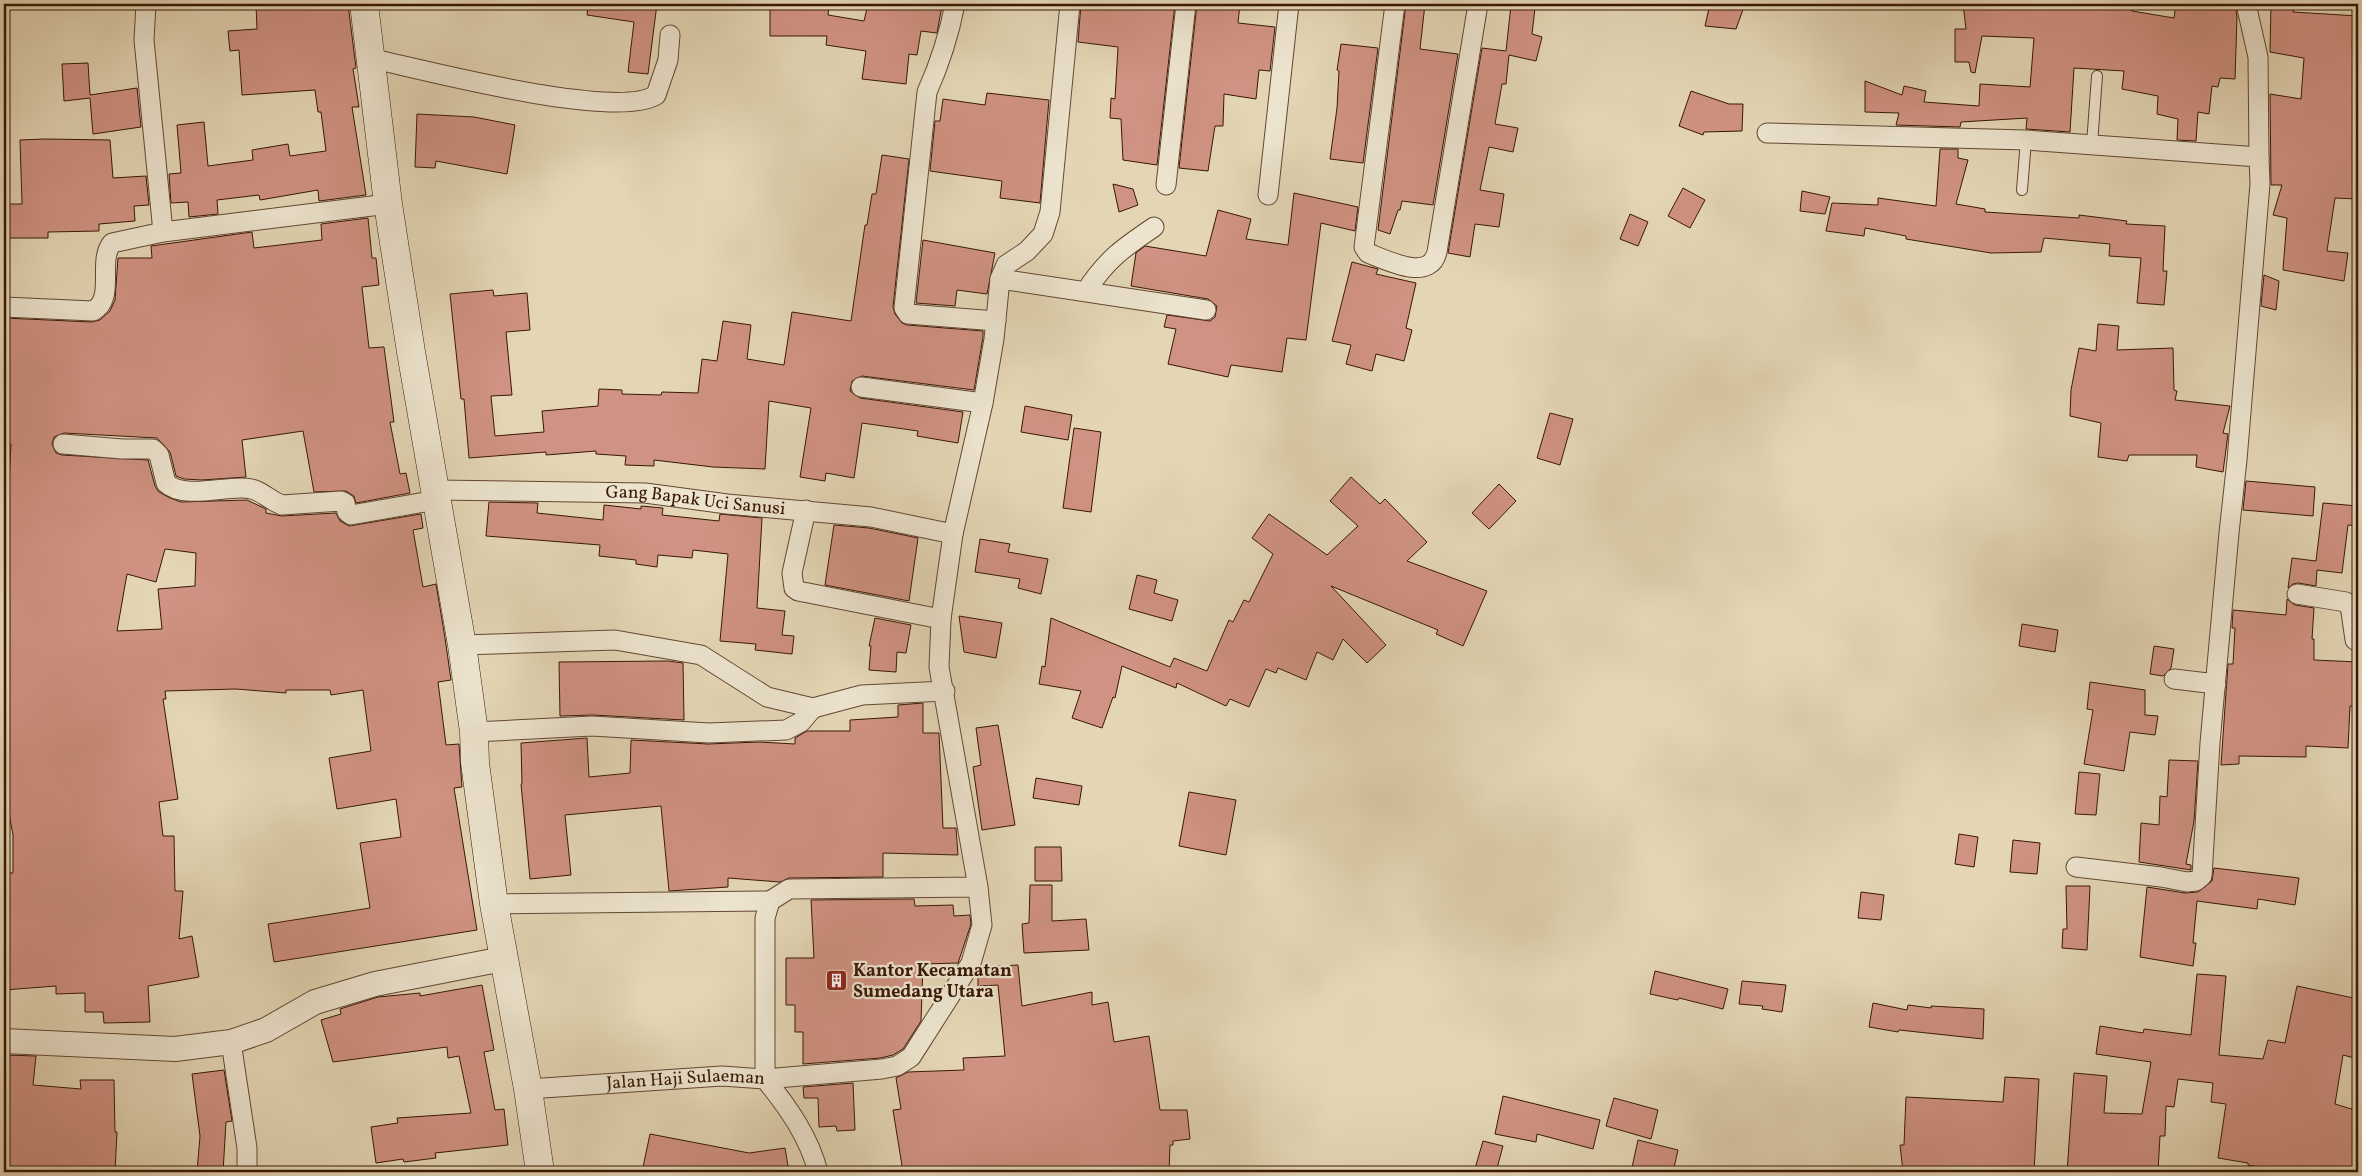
<svg xmlns="http://www.w3.org/2000/svg" width="2362" height="1176" font-family="Vollkorn,serif">
<style>
.building{fill:#d09282;stroke:#381706;fill-rule:evenodd}
.lines{fill:none;stroke-linecap:round;stroke-linejoin:round}
.service-casing{stroke:#634732;stroke-width:12}
.minor-casing{stroke:#634732;stroke-width:21}
.tertiary-casing{stroke:#634732;stroke-width:26}
.secondary-casing{stroke:#381706;stroke-width:29}
.service{stroke:#ede4cf;stroke-width:10}
.minor{stroke:#ede4cf;stroke-width:19}
.tertiary{stroke:#ede4cf;stroke-width:24}
.secondary{stroke:#ede4cf;stroke-width:28}
.labels{text-anchor:middle;dominant-baseline:central;stroke-width:4.5;stroke-linejoin:round;paint-order:stroke}
.street-label{font-size:18px;fill:#381706;stroke:#ede4cf}
.poi-label{font-size:18px;font-weight:bold;fill:#381706;stroke:#ede4cf;text-anchor:start}
</style>
<rect width="100%" height="100%" fill="#e4d6b5"/>
<filter id="stains"><feTurbulence type="fractalNoise" baseFrequency=".004" numOctaves="4"/><feColorMatrix values="0 0 0 0 .2 0 0 0 0 .09 0 0 0 0 .02 0 0 0 .5 -.17"/></filter>
<radialGradient id="worn" r=".72"><stop offset=".6" stop-color="#630" stop-opacity="0"/><stop offset="1" stop-color="#630" stop-opacity=".3"/></radialGradient>
<path class="building" d="M256 4H348L356 68 353 69 359 107H352L366 195 319 201 318 190 260 200 259 195 217 200 218 214 189 217 188 202 171 203 169 174 181 173 177 125 204 122 208 166 253 160 252 150 288 144 290 156 326 151 321 112H318L315 90 242 95 239 50 230 51 228 31 257 29Z
M588 4H657L648 74 628 72 634 22 587 15Z
M770 4H829L828 15 864 21 868 4 894 8 895 4 942 6 937 33 921 31 917 55 909 54 906 84 862 79 866 51 826 45 827 36H770Z
M1081 4H1175L1157 165 1123 160 1121 119 1110 118 1111 98 1115 99 1118 47 1078 42Z
M1197 4H1240L1238 23 1275 27 1270 71 1259 70 1256 99 1224 94 1223 126H1215L1208 171 1179 168Z
M1406 4H1425L1420 49 1458 54 1433 205 1402 201 1400 210H1398L1390 234 1378 230Z
M1710 4H1745L1736 29 1705 26Z
M1963 4H2133L2132 11 2174 18 2176 4H2235L2237 17 2235 79 2220 78 2218 87 2212 86 2209 114 2198 112 2196 141 2177 140 2178 119 2157 114 2158 96 2122 89 2124 71 2074 68 2070 132 2026 129 2027 118 1961 122 1960 127 1896 125 1899 113 1865 112V81L1902 95 1904 86 1926 91 1924 102 1979 106 1980 84 2030 87 2034 38 1982 36 1975 73 1971 72 1969 62H1955V29H1966Z
M2271 4H2295L2293 12 2358 16 2352 44H2358L2356 80H2358V199L2335 198 2327 251 2348 253 2344 281 2283 270 2287 218 2273 215 2282 185H2271L2270 94 2301 99 2304 58 2270 52Z
M1511 5 1535 8 1532 34 1542 37 1536 61 1509 55 1506 84H1502L1495 124 1518 128 1513 152 1489 147 1480 190 1504 194 1499 227 1475 224 1470 257 1448 253 1482 48 1506 51Z
M1341 44 1378 48 1363 163 1330 159 1337 108 1339 71 1337 70Z
M88 63 90 95 137 88 141 127 93 134 90 98 64 101 62 64Z
M1691 91 1729 104H1743L1742 131 1704 132 1703 135 1679 126Z
M987 93 1049 100 1040 203 1000 198 1002 181 930 171 935 121H940L943 99 985 105Z
M417 114 474 117 515 125 507 174 436 161 435 168 415 167Z
M44 139 110 140 113 178 146 176 149 205 134 206 135 221 99 224V231L48 232V238H6V204H22L20 140Z
M1940 149H1958V158L1968 160 1956 204 1985 209V212L2079 218V215L2127 221 2126 224 2165 226 2163 271H2167L2164 305 2137 303 2141 258 2109 256 2110 244 2044 238 2041 252 1991 253 1906 239V236L1865 228 1864 236 1826 231 1832 203 1878 205V198L1936 206Z
M882 155 909 159 893 307 895 314 902 323 907 325 983 331V337L974 390 862 376 852 381 850 391 860 398 963 412 958 443 917 436 918 431 862 423 854 478 826 473 825 481 800 477 811 408 769 401 765 469 713 467 654 460V466L625 465 626 456 596 454V451L546 455V452L469 458 464 399H461L450 294 493 290 494 296 527 293 530 330 506 332 512 395 491 396 495 436 544 432 542 411 598 406 599 389 622 390V394L661 395 662 392 698 393 702 359 717 361 723 321 751 325 747 359 784 365 792 312 851 321 865 225H867L872 194H876Z
M1113 184 1133 189 1138 205 1119 212Z
M1683 188 1705 200 1690 228 1668 216Z
M1802 191 1830 197 1825 214 1800 211Z
M1294 193 1358 207 1355 231 1321 223 1306 340 1287 338 1282 372 1231 365 1228 377 1168 364 1176 329 1164 327 1167 315 1210 321 1215 317 1217 306 1208 299 1131 286 1136 253 1145 246 1206 256 1218 210 1251 219 1246 239 1288 245Z
M1630 214 1648 222 1638 246 1620 239Z
M368 218 372 258H376L379 285 362 287 369 348 384 347 394 422H390L400 474 406 473 410 493 356 503 354 496 346 491 314 492 303 431 242 440 246 477 202 480 184 479 176 476 170 452 157 438 64 433 54 437 52 444 56 453 62 455 148 460 155 486 159 492 170 498 181 502 247 500 266 509V513L282 516 336 513 340 521 349 526 421 514 423 528 413 530 423 587 436 584 445 638 451 680 438 682 446 745 459 744 462 787 454 788 477 930 274 962 268 924 370 908 360 843 401 837 396 799 337 809 329 758 371 751 363 690 331 695 330 690H286V693L236 689 165 691 166 699H163L178 799 159 802 163 836H174L175 891H183L179 939 192 936 199 977 148 986 150 1022 104 1023 103 1012H85V993L56 994V986L4 990V873H13V835L4 787V625H7L4 523V500H8L11 444 4 443V318L92 322 100 320 110 311 115 300 118 258H152L151 246 252 232 254 248 322 240 321 224ZM165 549 196 553 195 586 158 589 162 629 117 631 127 574 156 582Z
M923 240 995 253 987 294 957 290 955 306 916 303Z
M1352 262 1378 269 1376 274 1416 283 1406 328 1412 330 1404 361 1376 354 1372 371 1346 364 1351 345 1332 341Z
M2264 275 2279 281 2276 310 2261 306Z
M2098 324 2119 326 2117 350 2173 348 2174 390 2177 391 2175 400 2230 406 2223 433 2228 434 2223 472 2196 467 2197 455H2129L2127 461 2098 457 2101 423 2070 416 2071 390 2079 348 2096 351Z
M1025 406 1072 415 1068 440 1021 432Z
M1550 413 1573 419 1560 465 1537 458Z
M1074 428 1101 432 1091 512 1063 508Z
M1351 477 1380 504 1385 499 1427 542 1407 561 1487 591 1463 646 1436 634 1438 630 1331 586 1386 645 1367 663 1343 639 1333 660 1317 652 1306 680 1278 668 1276 673 1266 669 1249 707 1230 699 1226 706 1177 683 1176 688 1122 666 1115 698 1113 697 1102 728 1072 718 1081 691 1039 684 1042 666 1045 667 1051 618 1170 667 1174 658 1207 671 1229 620 1233 622 1244 600 1249 602 1273 554 1252 538 1269 514 1327 555 1358 526 1330 501Z
M2246 481 2315 487 2313 516 2243 510Z
M1499 484 1516 501 1489 529 1472 513Z
M489 502 538 503 537 513 603 520 604 505 641 509V506L663 508 662 515 719 521 720 514 762 518 757 608 785 611 782 635 794 636 792 654 755 650 756 644 720 641 728 554 693 550 692 558 658 555 657 567 636 564V560L599 556 600 545 486 536Z
M2323 503 2358 506V526L2348 525 2342 573 2317 570 2316 586 2298 583 2293 584 2288 588 2292 558 2316 561Z
M834 525 869 528 918 538 909 601 825 585Z
M980 539 1010 544 1008 552 1048 559 1041 594 1018 588 1020 579 975 572Z
M1137 575 1157 580 1154 593 1178 600 1172 621 1129 609Z
M2287 599 2295 605 2314 608 2312 639H2314V660L2358 662V706H2350L2348 748 2306 746V757L2239 756V764L2221 765 2228 664H2233L2235 628H2232L2233 610 2286 615Z
M959 616 1002 623 996 658 964 652Z
M875 618 911 625 906 653 897 652 896 672 869 670 871 646H869Z
M2022 624 2058 630 2055 652 2019 646Z
M2154 646 2174 649 2171 668 2163 676 2150 674Z
M668 661 683 663 684 720 593 715 560 716 559 662Z
M2090 682 2145 690V715L2158 716 2155 735 2130 732 2124 771 2084 764 2093 710 2087 709Z
M923 703V733H939L943 828H956L958 855 883 853V877L789 878 780 882 728 878V887L669 891 661 806 565 815 571 875 530 879 521 784H522L521 743 587 738 589 777 630 773 631 740 708 744 759 742 795 744V738L807 731H850V720L898 717V705Z
M998 725 1015 825 982 830 973 767 981 765 976 728Z
M2169 760 2198 761 2194 821 2186 864 2191 865V870L2139 862 2141 823 2159 825 2160 796 2167 797Z
M2079 772 2100 774 2096 815 2075 814Z
M1036 778 1082 786 1079 805 1033 798Z
M1189 792 1236 800 1226 855 1179 846Z
M1959 834 1978 837 1974 867 1955 864Z
M2013 840 2040 843 2037 874 2010 872Z
M1035 847H1061L1062 881H1035Z
M2214 868 2299 878 2295 905 2258 899 2257 909 2197 901 2193 943H2196L2193 966 2140 957 2147 887 2185 893 2198 892 2212 881Z
M1030 885H1052V921L1086 919 1089 950 1024 953 1022 924 1029 923Z
M2066 886H2090L2087 950 2062 948 2063 929H2067Z
M1861 892 1884 895 1881 920 1858 918Z
M914 899 915 906 953 905 954 916 970 915 971 924 958 963 923 964 921 1021 903 1049 893 1055 880 1058 803 1064V1032H795V1005H786V958H814L811 900Z
M1018 965 1022 1006 1092 992V1005L1108 1002 1114 1042 1149 1036 1160 1110H1187L1190 1139 1173 1141V1145H1170L1169 1172 1043 1170V1172H995V1167L957 1172H903L893 1110 901 1109 896 1078 908 1072 964 1070 963 1058 1005 1056 998 985 978 986V974L981 967Z
M1655 971 1728 989 1723 1009 1679 998 1678 1000 1650 994Z
M2197 974 2226 976 2219 1055 2263 1059 2268 1040 2285 1043 2297 986 2358 999V1059L2343 1055 2335 1104 2358 1111V1172H2287L2248 1165V1163L2218 1158 2226 1104 2211 1102 2213 1083 2178 1079 2174 1107 2166 1106 2165 1136H2160L2158 1172H2067L2074 1073 2107 1076 2104 1113 2142 1114 2151 1062 2096 1054 2100 1026 2143 1033 2144 1029 2191 1035Z
M1742 981 1786 985 1782 1012 1762 1009 1763 1006 1739 1004Z
M482 985 494 1050 484 1052 495 1110 504 1109 508 1145 435 1153 436 1158 404 1162 403 1159 376 1163 371 1127 398 1123 397 1118 471 1113 459 1056 448 1058 447 1047 333 1062 321 1020 341 1014 340 1009 378 997 420 993V996Z
M1873 1003 1907 1010 1908 1005 1931 1008V1006L1984 1009 1983 1039 1899 1030 1898 1032 1869 1027Z
M4 1055 36 1056 33 1085 81 1089 80 1080H114L115 1132H117L115 1172H5L7 1137 4 1136Z
M224 1070 232 1121 226 1122 223 1172H197L200 1136 192 1074Z
M2005 1077 2039 1079 2034 1172H1903L1900 1145H1904L1906 1097 2003 1102Z
M853 1083 855 1130 837 1131 836 1126 819 1127 818 1098H804L803 1087Z
M1503 1096 1600 1120 1593 1149 1537 1134 1536 1142 1495 1134Z
M1614 1098 1658 1110 1651 1139 1606 1126Z
M650 1134 749 1153 785 1148 789 1172H642Z
M1638 1140 1678 1150 1673 1172H1631Z
M1483 1141 1503 1146 1496 1172H1474Z"/>
<g class="lines">
<defs>
<path id="service" d="M2092 144 2097 76
M2022 190 2026 140"/>
<g id="minor">
<path d="M146 4 144 40 163 232"/>
<path d="M955 4C949 35 940 63 927 92L904 308 908 314 996 321"/>
<path d="M1395 4 1364 247 1368 253C1388 261 1430 282 1437 252L1478 4"/>
<path d="M2246 4 2258 57 2259 157"/>
<path d="M369 58C421 69 616 121 656 95L668 60 670 35"/>
<path d="M1767 133 2026 140 2259 157 2260 184 2237 460 2229 533 2210 743 2202 876 2196 881 2187 882 2161 877 2076 867"/>
<path d="M1166 185 1186 4"/>
<path d="M1268 195 1289 4"/>
<path d="M1000 279 1206 310"/>
<path d="M1086 291C1107 259 1123 248 1154 227"/>
<path d="M4 307 93 311C116 299 97 261 112 243L163 232 388 204"/>
<path d="M861 387 983 403"/>
<path d="M63 444 122 449H153L159 455 166 483C183 499 221 487 243 488 261 488 266 499 282 505L341 501 345 503 347 512 351 515 425 502H437"/>
<path id="s1" d="M436 490 645 493 727 504 871 517 953 534"/>
<path d="M806 510 792 573 794 588 798 591 941 619"/>
<path d="M2297 594 2346 602 2350 605 2355 640 2358 642"/>
<path d="M462 645 615 640 701 655 767 697 813 708 862 695 945 691"/>
<path d="M2174 679 2216 684"/>
<path d="M474 732 592 726 709 733 786 730 801 722 813 708"/>
<path d="M978 887 982 925 971 963 911 1057 897 1066 882 1069 765 1079V918L770 901 789 889 978 887 939 667 941 619 953 534 983 403 994 339 1000 279 1006 265 1027 251 1043 234 1050 212 1070 4"/>
<path d="M494 904 770 901"/>
<path d="M231 1042 247 1148V1172"/>
<path id="s2" d="M528 1089 722 1076 765 1079C788 1107 809 1137 818 1172"/>
</g>
<path id="tertiary" d="M4 1041 175 1049 231 1042 266 1030 315 1002 375 984 503 959"/>
<path id="secondary" d="M364 4 388 204 411 352 462 645 474 732 475 763 494 904 528 1089 540 1172"/>
</defs>
<use href="#service" class="service-casing"/>
<use href="#minor" class="minor-casing"/>
<use href="#tertiary" class="tertiary-casing"/>
<use href="#secondary" class="secondary-casing"/>
<use href="#service" class="service"/>
<use href="#minor" class="minor"/>
<use href="#tertiary" class="tertiary"/>
<use href="#secondary" class="secondary"/>
</g>
<defs>
<symbol id="building-square" viewBox="-11 -11 22 22"><rect x="-9" y="-9" width="18" height="18" rx="4" fill="#8f2418" stroke="#ede4cf"/><path d="M-4-6H4V6H1V3H-1V6H-4ZM-2.5-4.3h1.7v1.8h-1.7ZM.8-4.3h1.7v1.8H.8ZM-2.5-1h1.7V.8h-1.7ZM.8-1h1.7V.8H.8Z" fill="#fff"/></symbol>
</defs>
<g fill-rule="evenodd">
<use href="#building-square" x="824" y="968" width="25" height="25"/>
</g>
<g class="labels">
<g class="street-label">
<text stroke="none"><textPath href="#s1" startOffset="260">Gang Bapak Uci Sanusi</textPath></text>
<text stroke="none"><textPath href="#s2" startOffset="158">Jalan Haji Sulaeman</textPath></text>
</g>
<g class="poi-label">
<text x="853" y="971">Kantor Kecamatan<tspan x="853" dy="21">Sumedang Utara</tspan></text>
</g>
</g>
<rect width="2362" height="1176" fill="none" stroke="#e4d6b5" stroke-width="20"/>
<rect x="5" y="5" width="2352" height="1166" fill="none" stroke="#381706" stroke-width="2.5"/>
<rect x="10" y="10" width="2342" height="1156" fill="none" stroke="#381706"/>
<rect width="100%" height="100%" filter="url(#stains)"/>
<rect width="100%" height="100%" fill="url(#worn)"/>
</svg>
